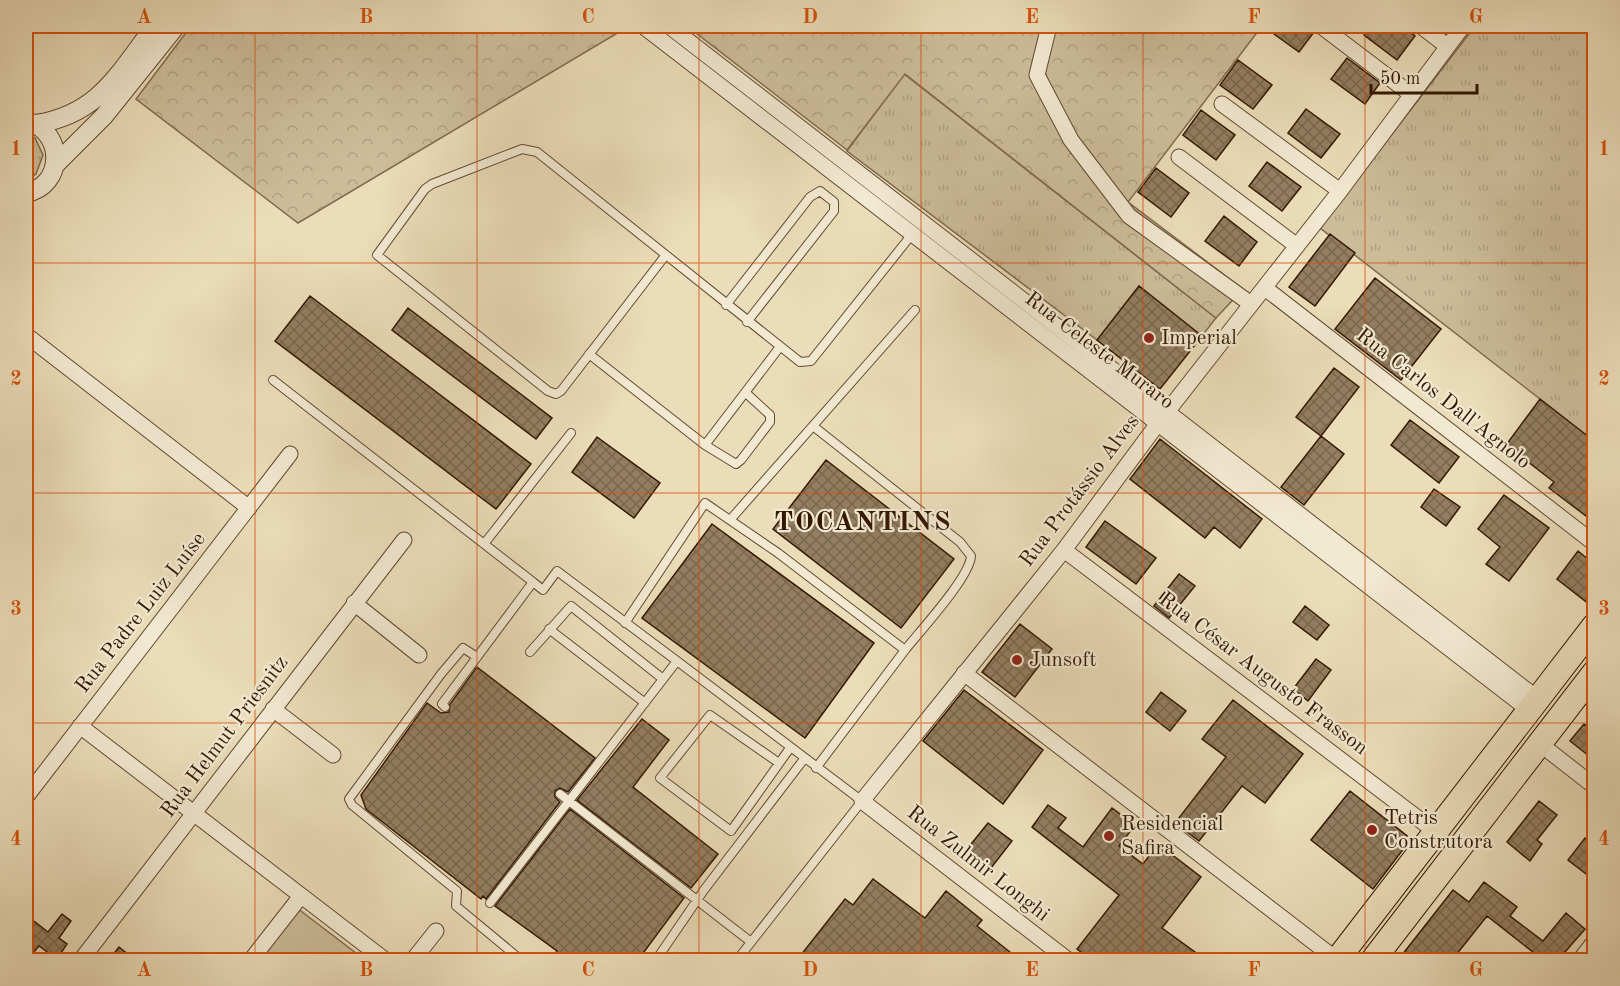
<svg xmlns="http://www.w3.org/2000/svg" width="1620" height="986" font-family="'Old Standard TT',serif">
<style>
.grass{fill:url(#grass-tufts);stroke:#806a4e;stroke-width:1.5}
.forest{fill:url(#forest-crowns);stroke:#806a4e;stroke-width:1.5}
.park{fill:#ccbc9a;stroke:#806a4e;stroke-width:1.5}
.building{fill:url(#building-cross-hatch);stroke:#341802;stroke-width:1.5}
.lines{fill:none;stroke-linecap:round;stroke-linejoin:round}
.service-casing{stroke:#624930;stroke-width:10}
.minor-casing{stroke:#624930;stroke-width:17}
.tertiary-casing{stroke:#624930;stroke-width:20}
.primary-casing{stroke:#341802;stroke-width:26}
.service{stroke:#f2e9d2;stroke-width:8}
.minor{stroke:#f2e9d2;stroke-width:15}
.tertiary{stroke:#f2e9d2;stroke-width:18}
.primary{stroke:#ebddb9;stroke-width:24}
.grid{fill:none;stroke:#d6520b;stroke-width:1.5;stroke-opacity:0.55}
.poi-dot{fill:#8f2418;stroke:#f2e9d2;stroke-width:2}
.labels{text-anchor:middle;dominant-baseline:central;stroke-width:4.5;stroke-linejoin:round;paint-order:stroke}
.poi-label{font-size:21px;fill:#341802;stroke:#f2e9d2;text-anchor:start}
.street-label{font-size:21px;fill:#341802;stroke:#f2e9d2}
.district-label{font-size:27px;font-weight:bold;letter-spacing:1.5px;fill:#341802;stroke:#f2e9d2}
.neatline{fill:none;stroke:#d6520b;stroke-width:2}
.grid-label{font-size:20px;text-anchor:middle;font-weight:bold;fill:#d6520b}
</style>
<defs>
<pattern id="grass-tufts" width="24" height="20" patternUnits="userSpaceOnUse" patternTransform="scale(1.5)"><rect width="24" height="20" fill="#ccbc9a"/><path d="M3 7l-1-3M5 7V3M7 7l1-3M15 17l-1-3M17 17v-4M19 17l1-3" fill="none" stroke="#b0a183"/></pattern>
<pattern id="forest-crowns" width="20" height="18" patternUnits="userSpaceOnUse" patternTransform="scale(1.5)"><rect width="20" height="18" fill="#ccbc9a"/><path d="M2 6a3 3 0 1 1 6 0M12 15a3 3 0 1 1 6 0" fill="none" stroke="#b0a183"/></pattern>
<pattern id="building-cross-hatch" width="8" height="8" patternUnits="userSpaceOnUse" patternTransform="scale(1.5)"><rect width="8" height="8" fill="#937e61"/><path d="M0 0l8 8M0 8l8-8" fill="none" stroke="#79664e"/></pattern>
</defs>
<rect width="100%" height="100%" fill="#ebddb9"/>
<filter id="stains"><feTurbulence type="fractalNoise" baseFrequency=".00333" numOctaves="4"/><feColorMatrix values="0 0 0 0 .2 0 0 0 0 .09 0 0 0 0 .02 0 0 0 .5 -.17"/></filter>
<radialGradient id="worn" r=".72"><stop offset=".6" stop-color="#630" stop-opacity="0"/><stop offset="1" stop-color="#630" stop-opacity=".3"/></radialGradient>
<path class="grass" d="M1475 26H1594V441L1320 228Z
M904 74 1216 318 1202 336 1139 286 1097 340 847 151Z
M26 132 35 138 43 155 36 174 26 180Z"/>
<path class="forest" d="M191 26H623L626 28 298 223 136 99Z
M687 26H1262L1128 202 1243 289 1216 318 905 74 847 150Z"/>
<path class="park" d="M297 908 365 960H257Z"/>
<path class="building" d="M1263 26H1311L1314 32 1299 52Z
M1371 26H1402L1415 36 1397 60 1364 35Z
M1347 58 1380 83 1365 104 1331 79Z
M1238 60 1272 85 1253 109 1220 85Z
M1306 109 1340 134 1321 158 1288 133Z
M1201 110 1235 135 1216 160 1183 135Z
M1267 162 1301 187 1282 211 1249 186Z
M1156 168 1189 193 1171 217 1138 192Z
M1224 216 1257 242 1239 266 1205 241Z
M1330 234 1355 253 1315 306 1289 287Z
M1375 278 1441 329 1401 380 1335 329Z
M1139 286 1202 336 1160 389 1097 340Z
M310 296 531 464 496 509 275 341Z
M408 308 552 418 536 439 392 330Z
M1334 368 1359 387 1321 436 1296 417Z
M1540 399 1594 441V522L1549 488 1554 482 1506 445Z
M1410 420 1459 457 1439 483 1391 445Z
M1321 436 1344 454 1304 505 1281 487Z
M597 437 660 483 634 518 572 472Z
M1160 439 1262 519 1240 548 1214 527 1205 538 1130 479Z
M826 460 954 559 901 628 773 529Z
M1434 489 1460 507 1446 526 1421 507Z
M1504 495 1549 528 1509 581 1486 564 1500 547 1478 529Z
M1105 521 1156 558 1136 584 1086 547Z
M712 524 874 643 805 738 642 618Z
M1578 551 1594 564V608L1557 579Z
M1179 574 1195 586 1169 618 1154 606Z
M1305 606 1329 625 1317 640 1293 622Z
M1020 624 1052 649 1015 697 982 672Z
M1316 659 1331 670 1308 701 1293 689Z
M477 667 595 758 568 792 560 788 555 791V797L560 802 486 899 483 896 481 899 366 809 361 795 427 703 441 713 449 712 450 704Z
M964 690 1043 750 1003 804 923 741Z
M1161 692 1186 711 1170 731 1146 712Z
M1233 700 1303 754 1265 803 1242 786 1199 841 1175 823 1226 757 1202 739Z
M642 719 669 740 633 787 718 854 691 888 577 800Z
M1584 724 1594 732V749L1589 756 1570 741Z
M1350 791 1411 839 1373 889 1311 840Z
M1539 801 1557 815 1537 840 1542 844 1530 861 1507 842Z
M1048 805 1066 818 1058 828 1083 847 1112 808 1135 825 1119 846 1143 864 1158 844 1201 877 1162 928 1206 960H1092L1077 949 1119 895 1032 827Z
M570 809 684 898 638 960H550L557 951 495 906Z
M988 823 1012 841 984 877 960 858Z
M1585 838 1594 845V880L1568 860Z
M873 879 925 918 946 891 982 920 977 926 1020 960H797L845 899 853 905Z
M1484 882 1517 907 1510 916 1543 941 1566 913 1585 929 1558 960H1543L1487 916 1452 960H1398L1453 890 1469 902Z
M62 914 71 921 59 938 67 944 57 959 39 946 33 953 26 948V915L48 932Z
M119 947 135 960H109Z"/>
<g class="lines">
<defs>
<path id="service" d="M665 256 561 391 556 394 548 391 377 255 425 189 432 184 522 149 537 152 800 362 811 361 913 233
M726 305 810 197 820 191 834 202V211L747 322
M589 354 705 445 779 348
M273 380 533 582 442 704 445 707
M813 426 960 542 971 556C970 577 920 631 905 650
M705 445 736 464 741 460 770 422V415L746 393
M730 520 915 310
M484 544 571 433
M533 582 543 590 557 571 677 661
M625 623 705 503 778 553 905 650 816 768
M549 629 645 703
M530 652 571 606 663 679
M477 657 463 648 441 674 349 799 352 805 457 891 456 906 521 960
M779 763 710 715 660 778 731 831 790 748
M560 794 751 942
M490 903 677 661 862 801 737 960
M656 960 704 890 804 759"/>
<path id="minor" d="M643 26 1529 710
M669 26 1538 699
M1049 26 1037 75 1071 140 1129 216 1251 304
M1321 26 1412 95
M1421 26 1447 46
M1222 104 1340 191
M1179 157 1297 246
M1265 288 1594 543
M26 335 249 508
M1064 550 1436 832
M354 603 419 655
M964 673 1337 960
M273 709 333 755
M80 726 385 960
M1540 744 1594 786
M26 797 290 454
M81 960 404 540
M251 960 301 896
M413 960 436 931
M1068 960 862 801 1064 550 1159 422 1340 191 1463 26
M1580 960 1594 942"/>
<path id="tertiary" d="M36 124C100 114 119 72 155 26
M56 164 104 116 176 26
M26 193C64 186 65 133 29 122"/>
<path id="primary" d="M1337 960 1594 626
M1373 960 1594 673"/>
</defs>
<use href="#service" class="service-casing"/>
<use href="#minor" class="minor-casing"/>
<use href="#tertiary" class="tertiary-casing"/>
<use href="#primary" class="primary-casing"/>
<use href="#service" class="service"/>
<use href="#minor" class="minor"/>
<use href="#tertiary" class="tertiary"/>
<use href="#primary" class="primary"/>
</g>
<path class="grid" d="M255 26V960M477 26V960M699 26V960M921 26V960M1143 26V960M1365 26V960M26 263H1594M26 493H1594M26 723H1594"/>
<g class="poi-dot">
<circle cx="1149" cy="338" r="6"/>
<circle cx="1017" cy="660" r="6"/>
<circle cx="1372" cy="830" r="6"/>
<circle cx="1109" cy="836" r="6"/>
</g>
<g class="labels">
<g class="poi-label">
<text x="1161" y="338">Imperial</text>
<text x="1029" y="660">Junsoft</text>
<text x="1384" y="818">Tetris<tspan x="1384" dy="24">Construtora</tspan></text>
<text x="1121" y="824">Residencial<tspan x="1121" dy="24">Safira</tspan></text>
</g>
<g class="street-label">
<text transform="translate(1099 351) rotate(37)">Rua Celeste Muraro</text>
<text transform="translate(1443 399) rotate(38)">Rua Carlos Dall'Agnolo</text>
<text transform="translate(1080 491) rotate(-53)">Rua Protássio Alves</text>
<text transform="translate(141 613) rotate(-52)">Rua Padre Luiz Luíse</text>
<text transform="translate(1263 674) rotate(37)">Rua César Augusto Frasson</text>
<text transform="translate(225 737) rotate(-53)">Rua Helmut Priesnitz</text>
<text transform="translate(978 864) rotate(38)">Rua Zulmir Longhi</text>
</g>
<g class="district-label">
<text x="863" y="522">TOCANTINS</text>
</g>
</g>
<rect width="1620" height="986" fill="none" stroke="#ebddb9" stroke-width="66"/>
<path d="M1371 84v9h106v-9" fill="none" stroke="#341802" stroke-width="3"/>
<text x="1380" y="84" font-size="18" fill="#341802" stroke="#f2e9d2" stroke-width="4.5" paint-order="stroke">50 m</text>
<rect x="33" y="33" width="1554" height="920" class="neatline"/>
<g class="grid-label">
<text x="144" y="23">A</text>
<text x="366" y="23">B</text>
<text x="588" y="23">C</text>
<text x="810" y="23">D</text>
<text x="1032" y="23">E</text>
<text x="1254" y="23">F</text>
<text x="1476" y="23">G</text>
<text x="16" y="155">1</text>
<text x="1604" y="155">1</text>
<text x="16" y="385">2</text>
<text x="1604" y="385">2</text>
<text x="16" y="615">3</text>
<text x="1604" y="615">3</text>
<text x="16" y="845">4</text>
<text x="1604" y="845">4</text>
<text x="144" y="976">A</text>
<text x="366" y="976">B</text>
<text x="588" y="976">C</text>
<text x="810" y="976">D</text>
<text x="1032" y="976">E</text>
<text x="1254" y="976">F</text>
<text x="1476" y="976">G</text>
</g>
<rect width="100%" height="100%" filter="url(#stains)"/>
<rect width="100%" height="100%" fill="url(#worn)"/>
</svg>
